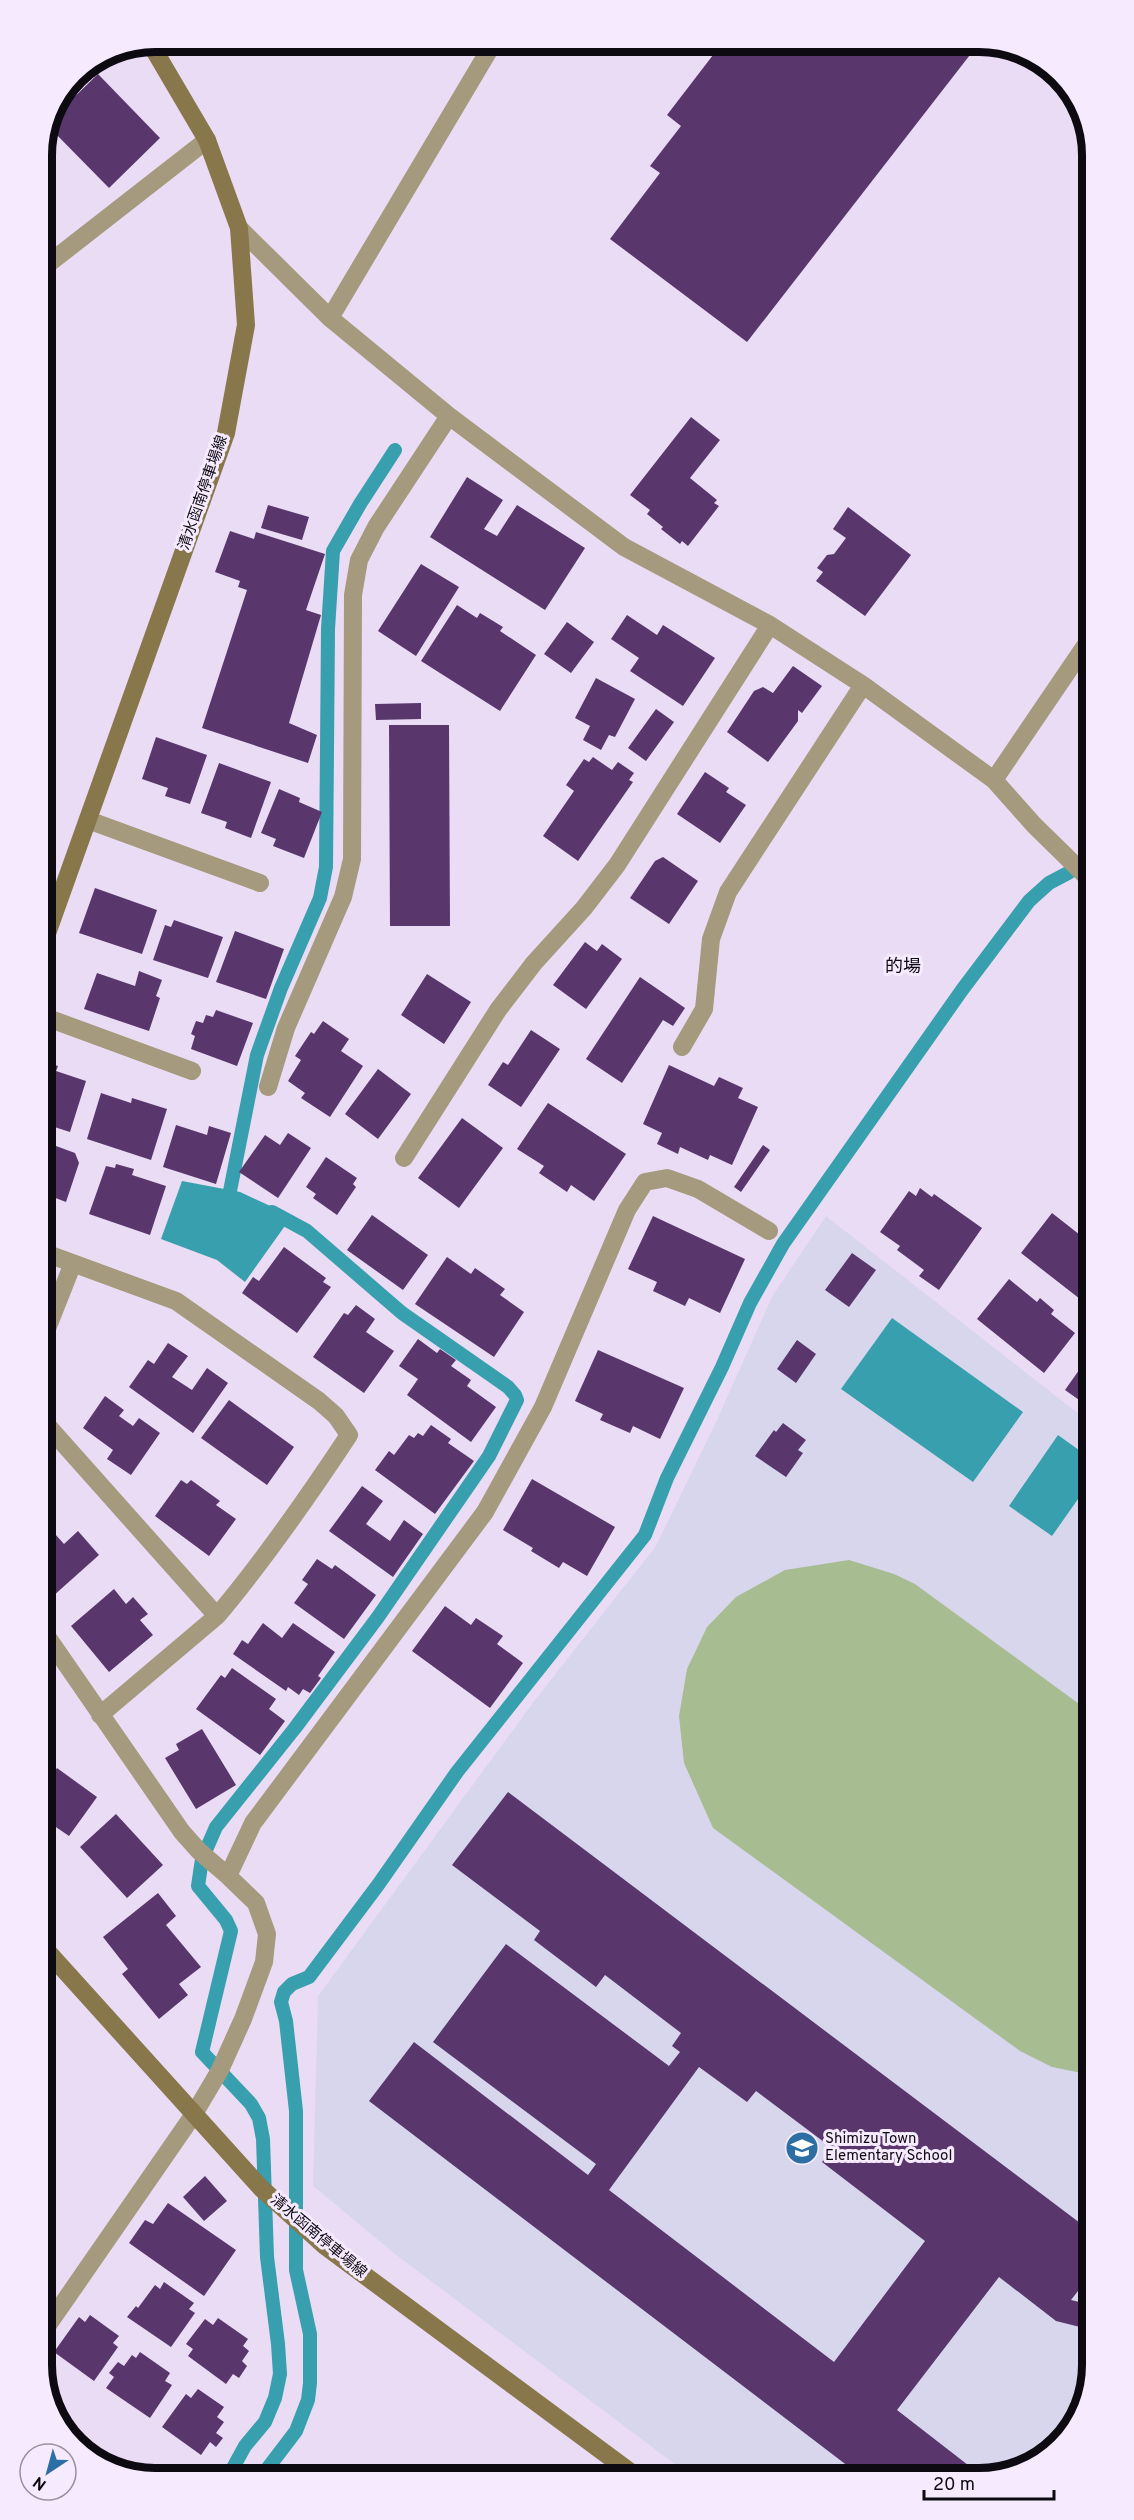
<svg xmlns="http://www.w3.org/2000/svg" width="1134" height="2520" font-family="Overpass,'Noto Sans JP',sans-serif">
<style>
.education{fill:#d8d6ec}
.green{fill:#a8bc91}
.water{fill:#379fae}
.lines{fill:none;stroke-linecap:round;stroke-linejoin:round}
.stream{stroke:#379fae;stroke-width:14}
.building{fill:#59376d;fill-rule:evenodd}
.minor{stroke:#a59a7d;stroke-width:18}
.secondary{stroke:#88774b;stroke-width:18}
.labels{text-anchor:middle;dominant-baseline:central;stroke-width:6;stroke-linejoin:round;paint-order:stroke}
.street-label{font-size:15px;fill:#0e0a11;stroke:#f6ebfe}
.poi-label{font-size:15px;fill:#0e0a11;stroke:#f6ebfe;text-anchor:start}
.quarter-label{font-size:18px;fill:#0e0a11;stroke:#f6ebfe}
.rim{fill:none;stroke:#0e0a11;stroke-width:8}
</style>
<rect width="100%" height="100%" fill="#eadcf4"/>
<path class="education" d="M826 1216 1089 1422 1092 2365 1073 2428 1015 2472 688 2474 395 2254 313 2186 318 1996 535 1700 656 1546 716 1422 773 1295Z"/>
<path class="green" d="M849 1560 894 1574 915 1584 1090 1712 1091 2075 1052 2067 1020 2051 713 1828 684 1763 679 1716 687 1669 707 1627 736 1597 785 1570Z"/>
<path class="water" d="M182 1181 240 1192 292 1216 245 1282 217 1260 161 1239Z
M892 1318 1023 1412 973 1482 841 1389Z
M1058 1435 1090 1458V1482L1052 1536 1009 1506Z"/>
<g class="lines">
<path class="stream" d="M240 1200 229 1196 257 1055 281 988 320 898 326 867 328 629 333 551 360 504 395 450
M228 2477 245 2446 265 2422 275 2398 280 2374 278 2344 267 2257 263 2139 259 2118 251 2104 202 2052 231 1931 226 1920 198 1886 202 1859 216 1827 295 1728 378 1617 489 1456 517 1400 515 1395 508 1387 402 1313 307 1231 272 1212
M261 2477 296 2431 308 2400 310 2383V2334L296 2270V2111L286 2021 281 2002 284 1992 292 1984 309 1977 378 1885 457 1772 645 1535 667 1478 722 1367 750 1303 783 1244 962 990 1029 901 1049 883 1068 873 1088 859"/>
</g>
<path class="building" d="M723 42H980L747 342 610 239 660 173 650 166 681 126 667 115Z
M98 74 160 138 109 188 51 129 59 112Z
M691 417 720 440 690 478 717 500 714 503 719 506 688 546 682 541 680 544 661 529 663 527 647 514 650 510 630 495Z
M467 477 503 500 484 529 497 536 517 505 585 548 545 610 430 537Z
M268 505 309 517 302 540 261 528Z
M848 507 911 555 865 616 816 581 823 572 817 568 827 555 834 554 846 538 833 529Z
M230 531 254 539 256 532 325 554 306 610 321 615 289 723 317 735 308 763 202 728 247 590 238 587 240 581 215 572Z
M421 564 459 587 416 656 378 631Z
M457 605 477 618 480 613 503 627 500 631 536 655 500 711 421 661Z
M627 615 657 635 663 625 715 658 683 706 630 671 639 658 611 639Z
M567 622 594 642 571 673 544 654Z
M793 666 822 686 802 713 798 710V721L768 762 727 732 754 691 763 687 773 693Z
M596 678 635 699 615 737 609 735 601 750 583 740 590 726 575 718Z
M421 703V719L376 720 375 704Z
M656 709 674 722 646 761 628 748Z
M389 725H449L450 926H390Z
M156 737 207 755 190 804 165 796 168 788 142 779Z
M593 757 612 770 618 762 634 773 629 780 633 782 578 861 543 836 574 791 566 785 584 759 589 762Z
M219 763 271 782 251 838 225 828 227 822 201 813Z
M705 772 729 788 726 792 746 805 720 843 677 814Z
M279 789 300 798 299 802 322 812 304 858 273 846 276 839 261 833Z
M663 857 698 881 669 924 630 898 655 861Z
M95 888 157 910 142 954 79 933Z
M174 920 223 937 208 978 153 960 165 925 171 927Z
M235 931 284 949 266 999 216 982Z
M585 942 597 951 602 944 622 959 586 1009 553 985Z
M139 971 162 980 156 996 160 998 149 1031 84 1009 97 973 135 986Z
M427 974 471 1002 444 1044 401 1015Z
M640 977 685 1008 673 1026 663 1020 622 1083 586 1059Z
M216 1010 253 1023 237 1066 191 1049 195 1036 191 1034 196 1021 203 1023 206 1015 213 1017Z
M323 1021 349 1039 341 1051 363 1066 330 1117 301 1098 305 1093 288 1081 301 1060 295 1056 311 1032 314 1034Z
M531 1030 560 1049 521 1107 488 1085 503 1062 508 1065Z
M45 1062 58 1066 56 1071 86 1081 70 1132 45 1124Z
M669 1065 714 1086 719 1077 743 1088 738 1098 758 1107 732 1165 710 1155 708 1160 680 1147 678 1154 657 1144 662 1133 643 1124Z
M378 1069 411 1094 378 1139 345 1114Z
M101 1093 131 1103 132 1098 167 1109 151 1160 87 1139Z
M548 1103 626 1154 594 1201 571 1185 567 1192 539 1173 544 1166 517 1149Z
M462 1118 503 1148 459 1208 418 1178Z
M176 1125 207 1135 209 1126 231 1133 216 1184 163 1167Z
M288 1133 311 1148 278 1198 239 1172 265 1135 280 1145Z
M763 1145 770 1150 741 1192 734 1187Z
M56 1146 75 1153 79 1163 66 1202 45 1194V1148L55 1152Z
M326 1157 357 1178 353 1184 356 1187 337 1215 313 1198 316 1194 306 1187Z
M116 1164 134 1169 132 1175 166 1186 150 1235 89 1214 106 1166 115 1168Z
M920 1188 932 1197 934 1194 982 1228 939 1290 919 1276 924 1270 897 1250 900 1246 880 1232 909 1191 916 1196Z
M1052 1213 1089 1242V1306L1021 1253Z
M372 1215 428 1255 403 1290 347 1250Z
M653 1216 745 1259 720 1313 689 1298 685 1306 653 1291 657 1282 628 1269Z
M284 1247 326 1278 323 1282 331 1287 297 1333 242 1293 253 1277 259 1281Z
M852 1253 876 1270 849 1307 825 1290Z
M447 1257 471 1274 475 1268 505 1289 500 1295 524 1312 494 1357 415 1304Z
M1009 1279 1037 1302 1040 1298 1054 1310 1051 1314 1075 1333 1044 1373 977 1319Z
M356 1305 375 1319 366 1332 394 1351 364 1393 313 1357 344 1313 348 1315Z
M418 1339 437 1353 440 1349 456 1360 451 1366 471 1380 467 1386 496 1407 471 1442 407 1395 418 1379 399 1366Z
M797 1340 816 1354 796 1383 777 1369Z
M168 1343 188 1356 172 1377 192 1390 207 1368 228 1383 193 1433 129 1387 148 1360 154 1364Z
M598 1350 684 1388 660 1439 633 1426 630 1433 600 1420 603 1414 575 1401Z
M1089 1356V1407L1065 1390Z
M105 1396 124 1410 119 1416 133 1426 139 1418 160 1433 131 1475 107 1459 113 1450 83 1428Z
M229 1400 294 1447 267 1485 201 1438Z
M783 1423 806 1440 798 1450 803 1453 786 1477 755 1456 774 1430 776 1432Z
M431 1425 451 1439 448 1443 474 1461 435 1514 375 1470 389 1451 394 1455 409 1435 414 1438 418 1433 423 1436Z
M532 1479 615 1527 587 1576 563 1562 559 1568 531 1551 533 1548 503 1530Z
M181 1480 187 1484 191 1480 220 1501 216 1505 236 1519 209 1556 155 1516Z
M362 1486 383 1501 366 1524 390 1541 404 1520 423 1534 393 1577 329 1531Z
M47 1525 64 1544 78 1531 99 1555 52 1597 46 1590Z
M317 1559 332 1569 335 1565 376 1595 344 1639 294 1603 308 1584 302 1580Z
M114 1589 126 1604 133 1597 148 1614 140 1620 153 1635 109 1672 71 1626Z
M445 1606 471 1625 476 1618 503 1636 497 1644 523 1663 490 1708 412 1651Z
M263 1623 282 1638 293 1623 335 1652 318 1676 321 1678 310 1693 303 1689 299 1695 288 1687 286 1691 233 1654 242 1640 248 1644Z
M232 1668 276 1699 269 1709 285 1721 260 1755 196 1709 221 1675 225 1678Z
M202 1729 236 1785 196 1809 165 1758 179 1750 176 1744Z
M57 1768 97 1797 69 1836 47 1821V1782Z
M508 1792 1092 2232V2273L1071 2300 1092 2305V2330L1056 2321 999 2277 897 2410 977 2472 857 2473 369 2101 414 2042 588 2175 596 2164 433 2042 506 1944 669 2066 680 2052 672 2046 681 2033 605 1975 596 1987 534 1940 540 1931 452 1865ZM699 2067 747 2102 756 2091 832 2148 822 2162 925 2241 834 2362 609 2190Z
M116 1814 163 1865 127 1898 80 1847Z
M158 1893 176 1916 166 1925 201 1967 179 1984 188 1995 159 2019 122 1974 128 1969 103 1937Z
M205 2176 227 2201 204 2221 183 2197Z
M168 2203 236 2250 204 2296 129 2243 145 2220 153 2224Z
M164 2282 194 2303 189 2309 195 2313 171 2347 127 2317 136 2306 138 2308 155 2285 160 2289Z
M90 2315 119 2336 113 2343 118 2347 94 2381 54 2352 79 2317 85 2322Z
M218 2318 248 2339 243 2346 249 2351 242 2361 247 2366 239 2378 233 2374 226 2384 188 2356 193 2349 186 2344 205 2319 213 2325Z
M140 2352 170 2373 165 2381 172 2385 150 2418 106 2388 114 2377 109 2373 118 2362 124 2366 132 2355 136 2358Z
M198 2389 224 2407 217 2417 224 2422 216 2433 223 2438 216 2447 210 2442 201 2455 162 2427 186 2394 191 2398Z"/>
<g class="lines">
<path class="minor" d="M239 228 330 318 449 416 624 547 770 625 863 685 994 780 1034 825 1088 878
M43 268 207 140
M330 318 494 42
M994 780 1087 643
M88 820 260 883
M45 1017 192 1071
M682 1047 704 1009 711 939 728 892 863 685
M268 1087 286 1028 343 897 352 859 353 595 359 560 376 527 449 416
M404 1158 498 1010 534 963 584 908 617 865 770 625
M45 1253 176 1301 319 1401 336 1416 349 1435C308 1497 265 1559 217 1616L46 1424
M45 1334 73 1263
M46 1635 182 1832 199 1851 228 1876
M100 1715 217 1616
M48 2325 194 2114 220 2070 243 2019 264 1962 267 1934 256 1903 228 1876 253 1823 485 1512 543 1407 627 1210 645 1182 667 1178 698 1189 769 1231"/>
<path class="secondary" d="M44 942 226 433 246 325 239 228 207 140 150 43
M47 1951 261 2188 325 2246 633 2474"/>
</g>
<defs>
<symbol id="school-disc" viewBox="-11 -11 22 22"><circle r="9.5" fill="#2d6fa5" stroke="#f6ebfe"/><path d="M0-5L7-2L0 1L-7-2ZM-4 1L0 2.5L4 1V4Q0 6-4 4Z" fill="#fff"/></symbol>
</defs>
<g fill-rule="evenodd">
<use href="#school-disc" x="783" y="2129" width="38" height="38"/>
</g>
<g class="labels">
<g class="street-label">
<text transform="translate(204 493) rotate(-71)">清水函南停車場線</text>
<text transform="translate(318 2237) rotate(40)">清水函南停車場線</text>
</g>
<g class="poi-label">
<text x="825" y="2139">Shimizu Town<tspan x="825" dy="17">Elementary School</tspan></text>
</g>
<g class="quarter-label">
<text x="903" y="967">的場</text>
</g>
</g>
<path d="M0 0H1134V2520H0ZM155 52H979A103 103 0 0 1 1082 155V2365A103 103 0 0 1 979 2468H155A103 103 0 0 1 52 2365V155A103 103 0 0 1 155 52Z" fill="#f6ebfe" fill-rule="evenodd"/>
<path class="rim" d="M155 52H979A103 103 0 0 1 1082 155V2365A103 103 0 0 1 979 2468H155A103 103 0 0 1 52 2365V155A103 103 0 0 1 155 52Z"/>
<g transform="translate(48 2472) rotate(216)"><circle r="28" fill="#f6ebfe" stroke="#99919f" stroke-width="1.5"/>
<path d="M0-4.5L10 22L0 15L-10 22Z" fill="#2d6fa5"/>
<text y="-9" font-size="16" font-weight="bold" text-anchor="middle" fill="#0e0a11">N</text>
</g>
<path d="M924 2490v9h130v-9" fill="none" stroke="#0e0a11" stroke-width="3"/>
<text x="933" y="2490" font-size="18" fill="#0e0a11" stroke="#f6ebfe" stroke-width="4.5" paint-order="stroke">20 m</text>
</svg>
